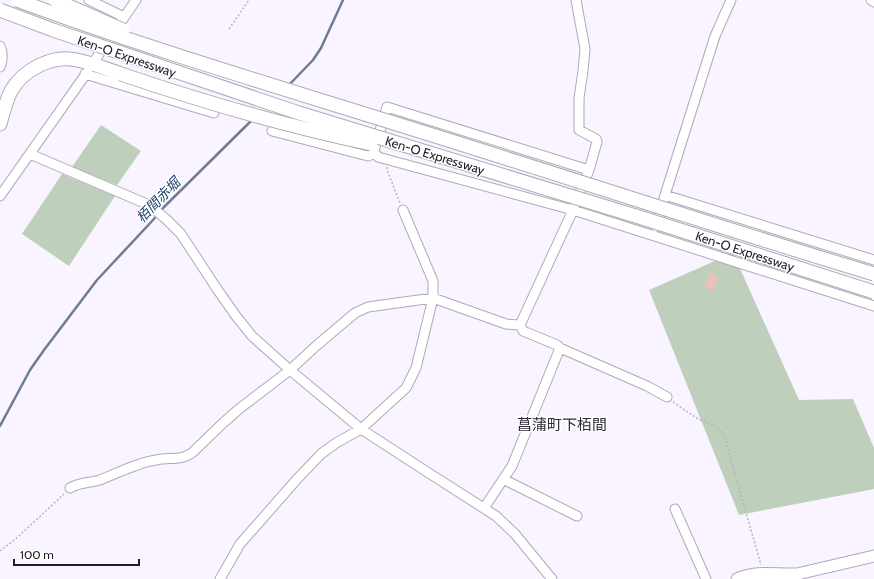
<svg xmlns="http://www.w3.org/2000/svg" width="874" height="579" font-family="Cabin,'Noto Sans JP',sans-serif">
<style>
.green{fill:#bed0bc}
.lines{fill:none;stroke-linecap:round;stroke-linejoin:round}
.stream{stroke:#6e7d93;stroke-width:2.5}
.building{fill:#ebc1b7}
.minor-casing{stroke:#b0a8b9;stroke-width:11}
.major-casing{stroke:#b0a8b9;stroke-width:13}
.highway-casing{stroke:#b0a8b9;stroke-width:15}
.path{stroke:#b8b3bd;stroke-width:1.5;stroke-dasharray:2 2;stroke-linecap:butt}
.minor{stroke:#fff;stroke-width:9}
.major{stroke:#fff;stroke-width:11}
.highway{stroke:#fff;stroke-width:13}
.highway-bridge-casing{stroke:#b0a8b9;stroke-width:15;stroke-linecap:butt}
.highway-bridge{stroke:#fff;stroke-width:13}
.labels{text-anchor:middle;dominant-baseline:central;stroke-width:3;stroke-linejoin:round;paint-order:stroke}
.street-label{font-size:13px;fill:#201d24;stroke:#fff}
.water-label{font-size:14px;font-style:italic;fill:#1f4169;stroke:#fff}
.quarter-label{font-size:15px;fill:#2f2836;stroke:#fff}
</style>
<rect width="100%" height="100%" fill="#f9f4ff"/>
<path class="green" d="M101 125 141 151 117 185 72 167Z
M62 174 115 196 69 266 22 234Z
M733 253 799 400 853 399 874 448V489L739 515 649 290Z"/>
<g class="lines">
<path class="stream" d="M288 86 313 60 321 48 343 0
M0 426 30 370 44 350 97 280 153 220 164 207 253 119"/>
</g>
<path class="building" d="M710 273 719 277 713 291 704 287Z"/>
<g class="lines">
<defs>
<path id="minor" d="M89 0 124 17
M871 0 874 2
M0 46C3 53 3 60 0 67
M95 60 136 0
M85 74 214 113
M272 131 368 156 373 154 387 107 589 170
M374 152 378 157 573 210 874 306
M30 154 149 205 166 219 181 234 217 289 236 316 252 336 290 370 361 429 421 468 496 516 515 534 552 579
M665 195 874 260
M0 196 88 71
M656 227 665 195 715 36 731 0
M520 325 573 210 589 170 597 142 596 139 579 130V98L583 71 585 49 576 0
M520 325 523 331 557 345 560 348 647 386 667 397
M503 479 577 516
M70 488C79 482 90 483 100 480 118 473 136 463 156 460 170 457 180 461 192 453L223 423 239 409 290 370 316 346 355 313 368 307 433 298 506 324 520 325
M484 508 512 466 560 348
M675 509 706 579
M220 579 240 544 298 478 321 454 336 443 361 429 406 388 416 368 433 298V281L403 210"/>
<path id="major" d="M737 579C757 570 776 575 797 574L874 556"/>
<path id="highway" d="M0 124C3 113 6 101 11 91 23 70 52 54 77 60 92 63 107 69 121 74"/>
</defs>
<use href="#minor" class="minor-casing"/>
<use href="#major" class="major-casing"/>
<use href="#highway" class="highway-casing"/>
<path class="path" d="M229 29 249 0
M387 167V170L400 203
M673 402 698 419 717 427 724 435 761 565
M0 551 19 536 64 494"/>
<use href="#minor" class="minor"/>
<use href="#major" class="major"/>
<use href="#highway" class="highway"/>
<defs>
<path id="highway-bridge" d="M17 0C143 47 272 85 400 125 558 174 715 226 874 274
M55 0 123 30
M0 10 53 30 299 113 639 217 874 292
M121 74C203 102 286 126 371 144"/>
</defs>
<use href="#highway-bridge" class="highway-bridge-casing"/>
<use href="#highway-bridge" class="highway-bridge"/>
</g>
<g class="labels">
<g class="street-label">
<text transform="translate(127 56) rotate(19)">Ken-O Expressway</text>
<text transform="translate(435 155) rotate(17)">Ken-O Expressway</text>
<text transform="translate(745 251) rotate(18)">Ken-O Expressway</text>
</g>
<g class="water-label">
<text transform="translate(158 200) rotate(-46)">栢間赤堀</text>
</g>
<g class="quarter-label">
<text x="562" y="425">菖蒲町下栢間</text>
</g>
</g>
<path d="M14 559v6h125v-6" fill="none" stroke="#201d24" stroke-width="2"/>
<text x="20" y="559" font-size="12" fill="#201d24" stroke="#ffffff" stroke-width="3" paint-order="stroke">100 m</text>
</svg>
